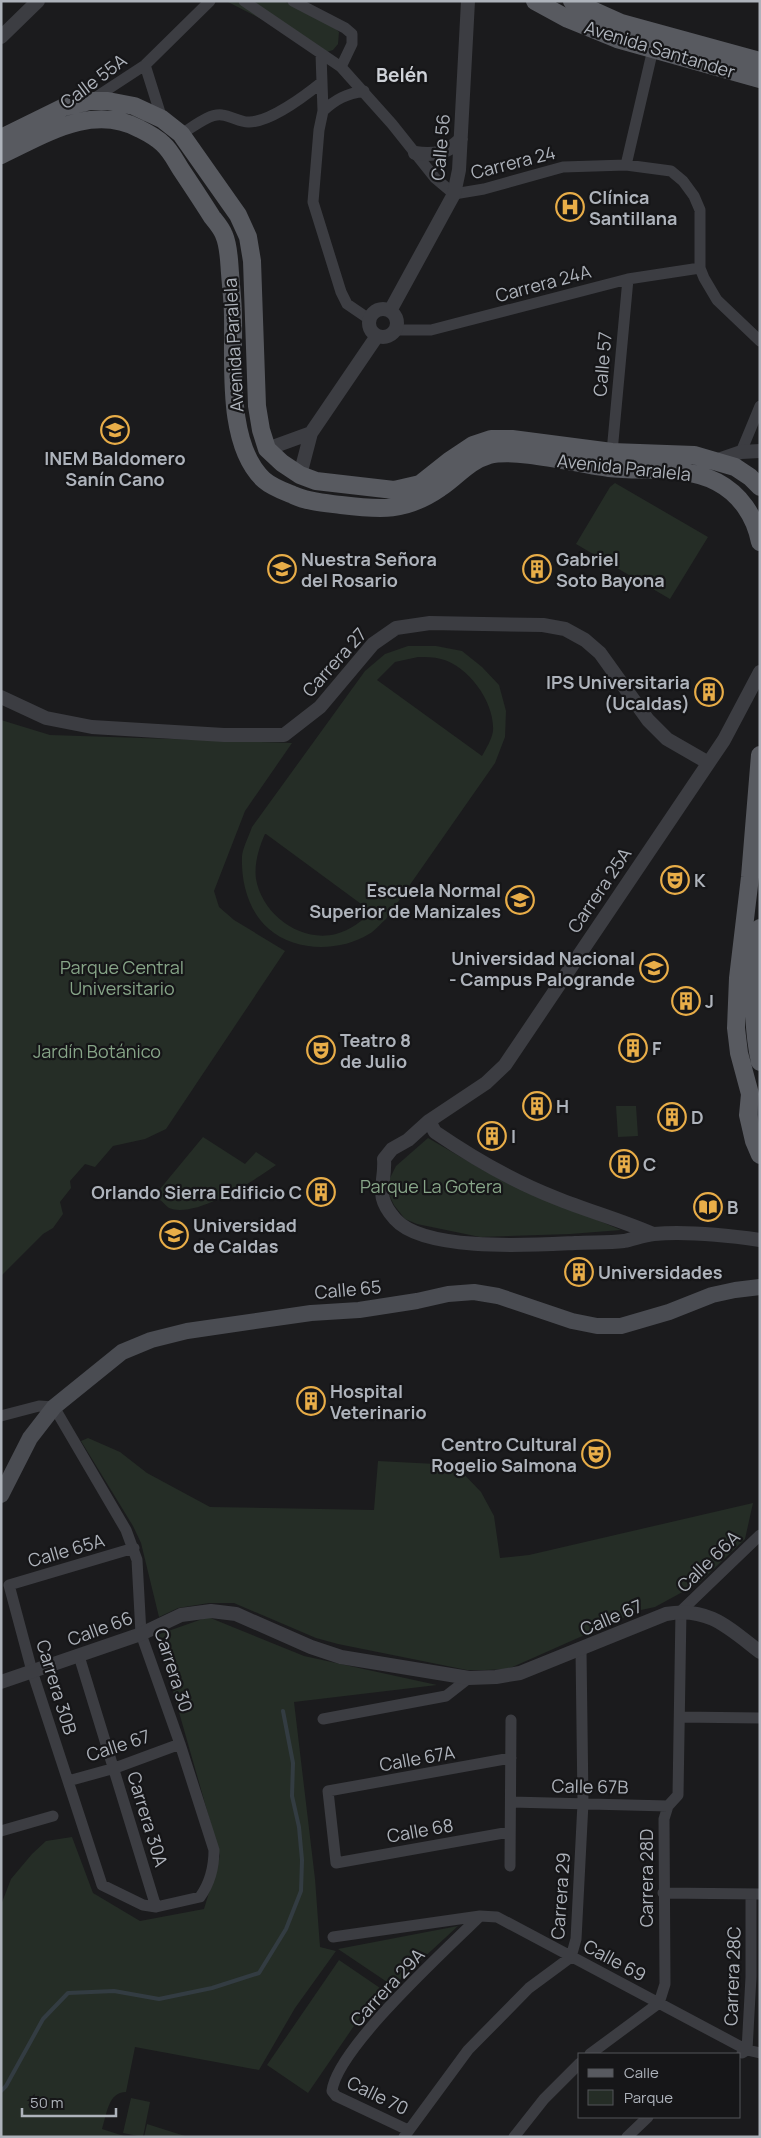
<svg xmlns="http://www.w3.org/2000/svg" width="761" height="2138" font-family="Manrope,sans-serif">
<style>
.green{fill:#252d26;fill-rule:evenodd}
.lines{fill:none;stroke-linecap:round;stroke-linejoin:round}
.stream{stroke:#333c42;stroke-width:4}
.minor{stroke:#3c3d42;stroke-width:11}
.tertiary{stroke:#3c3d42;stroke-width:14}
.secondary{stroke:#4a4c52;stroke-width:16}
.primary{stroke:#585a60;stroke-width:18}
.labels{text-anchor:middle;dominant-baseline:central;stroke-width:4.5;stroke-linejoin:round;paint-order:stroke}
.street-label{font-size:18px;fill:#aeb3bb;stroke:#161618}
.poi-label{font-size:18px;font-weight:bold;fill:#aeb3bb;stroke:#161618;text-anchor:start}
.park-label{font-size:18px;fill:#87a588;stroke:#161618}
.neighbourhood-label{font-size:19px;font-weight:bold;fill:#cfd2d8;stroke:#161618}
</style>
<rect width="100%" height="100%" fill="#1b1b1d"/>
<path class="green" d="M226 1H284L333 26 339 32 338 44 333 50 327 52Z
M615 483 708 537 670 599 576 544 610 487Z
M408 646H436L462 651 482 667 499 685 506 711 505 737 495 763 386 919C380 924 375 931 369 934 340 952 295 952 269 929 248 911 241 882 242 856 243 847 249 836 252 827L365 671 385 654ZM418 657C425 657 434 657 441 659 469 666 495 703 493 731 492 739 486 749 482 756L377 680 395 662ZM265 834H266L372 912C362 921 350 930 336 934 300 943 262 914 256 879 254 864 259 847 265 834Z
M1 720 50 735 292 743 245 811 214 891 219 907 234 920 285 951 166 1129 145 1139 113 1146 95 1167 85 1164 70 1181 71 1188 60 1202 63 1214 53 1228 43 1234 1 1276Z
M616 1106H636L638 1136 618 1137Z
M203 1137 245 1164 256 1152 276 1165C255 1180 195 1219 169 1208 166 1206 163 1202 160 1200V1189Z
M428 1138 483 1170 544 1198 621 1230 570 1234 480 1237 417 1224 405 1219 394 1205 390 1197 389 1180 396 1166Z
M88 1438 120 1452 147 1473 210 1507 374 1510 378 1461 455 1465 481 1492 494 1516 500 1558 529 1555 753 1503 745 1539 699 1583 655 1607 641 1610 508 1669 485 1670H467L338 1644 316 1638 234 1603H209L178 1608 159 1617 141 1543 133 1526 81 1441Z
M208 1617 304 1656 437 1685 294 1702 315 1879 320 1947 336 1951 295 2008 259 2070 135 2047 126 2092C108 2092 107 2114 102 2129L127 2137H1V1905L11 1879 32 1854 46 1841 72 1837 93 1893 140 1921 204 1909 220 1856 157 1635Z
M458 1926 393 1986 338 1949Z
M339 1960 380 1988 308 2093 267 2065Z
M131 2098 150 2102 143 2137 123 2133Z
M147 2124 188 2137H144Z"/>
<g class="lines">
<path class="stream" d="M1 2091 6 2086 43 2019 68 1993 114 1991 159 1999 212 1988 259 1973 286 1929 301 1891 302 1860 299 1827 292 1796 293 1763 283 1711"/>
<path class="minor" d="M244 1 341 67 392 124 435 178 454 194 484 189 563 167 626 165 671 171 683 181 694 196 700 210V268L704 278 717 300 760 341
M293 1 345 28 352 34V44L341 67
M321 54 323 111 319 130 313 202 341 292 347 304 369 319
M145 65 162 119
M323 111C336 99 346 94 364 91
M65 124 90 101 145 65 210 1
M181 134C192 128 209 113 222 115 231 116 240 122 248 122 269 123 306 95 322 82
M626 165 653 49
M396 330H431L628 279 700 268
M612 452 628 279
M741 452 760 406
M1 1416 39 1406 54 1407 126 1530 137 1560 141 1634 180 1744 214 1850C214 1867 210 1883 200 1897L156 1907 143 1905 102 1885 32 1671 9 1585 134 1548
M79 1656 156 1907
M680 1717 760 1718
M323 1719 446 1696 469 1678
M68 1781 115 1768 180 1744
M511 1802 668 1806
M1 1831 53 1816
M510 1832 336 1863 328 1791 511 1758
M510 1866 511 1720
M663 1893 760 1894
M333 1937 480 1916 497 1917 747 2050 760 2053
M742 2053 747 2050 751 1977V1895
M590 2054 659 2003 665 1984 664 1819 668 1806 678 1795 681 1611 760 1535
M408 2130 336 2096 332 2091C337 2048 447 1949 480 1916
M404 2137 468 2050 529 1988 571 1957 576 1939 583 1803 581 1650
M514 2137 544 2099 580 2063
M627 2137 648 2117"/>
<path class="tertiary" d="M1 37 38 1
M415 153C435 156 447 153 461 139
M369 323a14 14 0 1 1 28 0a14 14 0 1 1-28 0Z
M390 311 454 194 459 170 468 1
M267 449 311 433
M712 462 741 452 760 451
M300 475 311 433 377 336
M760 672 724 740 505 1065 486 1083 429 1121 408 1140 392 1149 384 1159C386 1185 373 1194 395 1219 424 1252 532 1245 575 1243 591 1242 608 1243 624 1241 634 1239 644 1235 654 1234 688 1231 725 1235 760 1240
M1 697 46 718 92 727 224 735H284L320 707 373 644 396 628 430 623 543 625 565 629 585 640 600 653 648 720 667 739 707 762
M429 1121 435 1132C473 1158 512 1181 556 1198 588 1211 621 1220 653 1234
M1 1682 141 1634 181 1615 211 1611 236 1614 311 1647 341 1657 469 1678 496 1677 520 1673 666 1614C708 1606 729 1628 760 1652"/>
<path class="secondary" d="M750 1094 760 1119
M1 1495 30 1438 54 1407 122 1352 151 1340 187 1331 311 1313 359 1310 417 1301 448 1294 474 1292 498 1296 572 1321 597 1326H621L669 1312 712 1295 735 1290 760 1287"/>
<path class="primary" d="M535 1 568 19 617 39 760 79
M572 1 621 23 760 61
M1 138 64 107 90 101H108L134 106 162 119 181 134 238 215 248 237 252 261 257 406 261 430 267 449 282 463 300 475 316 481 394 490 420 484 449 461 473 445 491 439H512L612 452 694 455 735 467 750 477 760 487
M1 155C44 135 92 103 140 129 148 133 157 138 163 144 171 151 176 162 182 171 192 186 202 201 212 217 216 222 222 229 224 235 229 246 229 261 230 273 231 287 233 302 233 317 234 364 226 445 264 480 272 487 283 491 293 495 308 502 325 503 341 505 381 510 405 512 440 488 457 477 468 461 489 455 518 448 577 464 609 468 643 472 685 465 717 482 740 494 755 516 760 542
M760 755 750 877 738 978 736 1028 739 1053 750 1094 748 1115 754 1141 760 1155
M760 928C755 974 750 1017 760 1062"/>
</g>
<defs>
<symbol id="hospital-ring" viewBox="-11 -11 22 22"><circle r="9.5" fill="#161618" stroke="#e8ad48" stroke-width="1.5"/><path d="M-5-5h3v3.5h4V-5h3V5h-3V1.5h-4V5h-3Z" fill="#e8ad48"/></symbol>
<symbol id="school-ring" viewBox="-11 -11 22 22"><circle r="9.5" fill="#161618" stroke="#e8ad48" stroke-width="1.5"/><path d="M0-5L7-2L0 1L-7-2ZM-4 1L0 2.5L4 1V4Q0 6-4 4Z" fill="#e8ad48"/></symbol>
<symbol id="building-ring" viewBox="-11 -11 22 22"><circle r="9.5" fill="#161618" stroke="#e8ad48" stroke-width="1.5"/><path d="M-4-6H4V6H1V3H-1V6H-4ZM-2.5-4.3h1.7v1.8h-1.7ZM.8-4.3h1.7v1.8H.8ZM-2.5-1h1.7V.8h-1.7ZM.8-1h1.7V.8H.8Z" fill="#e8ad48"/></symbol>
<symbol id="theatre-ring" viewBox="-11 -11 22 22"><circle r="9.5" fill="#161618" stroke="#e8ad48" stroke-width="1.5"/><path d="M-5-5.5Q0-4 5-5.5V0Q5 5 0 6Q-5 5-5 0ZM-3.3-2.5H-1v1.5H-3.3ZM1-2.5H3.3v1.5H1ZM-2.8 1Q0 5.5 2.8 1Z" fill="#e8ad48"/></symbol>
<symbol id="university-ring" viewBox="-11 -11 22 22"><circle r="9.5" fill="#161618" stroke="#e8ad48" stroke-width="1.5"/><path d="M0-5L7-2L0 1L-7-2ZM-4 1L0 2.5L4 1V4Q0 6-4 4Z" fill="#e8ad48"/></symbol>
<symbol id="library-ring" viewBox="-11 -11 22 22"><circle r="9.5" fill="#161618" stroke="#e8ad48" stroke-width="1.5"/><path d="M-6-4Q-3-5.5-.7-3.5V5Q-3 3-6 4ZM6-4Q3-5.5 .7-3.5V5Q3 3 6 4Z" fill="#e8ad48"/></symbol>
</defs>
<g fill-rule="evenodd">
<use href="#hospital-ring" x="554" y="191" width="32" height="32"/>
<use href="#school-ring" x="99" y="414" width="32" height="32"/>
<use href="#school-ring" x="266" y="553" width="32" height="32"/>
<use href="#building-ring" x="521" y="553" width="32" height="32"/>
<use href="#building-ring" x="693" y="676" width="32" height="32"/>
<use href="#theatre-ring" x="659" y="864" width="32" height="32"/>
<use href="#school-ring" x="504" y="884" width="32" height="32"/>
<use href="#university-ring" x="638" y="952" width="32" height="32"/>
<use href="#building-ring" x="670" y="985" width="32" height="32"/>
<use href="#building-ring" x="617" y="1032" width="32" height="32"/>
<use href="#theatre-ring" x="305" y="1034" width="32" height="32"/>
<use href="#building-ring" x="521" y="1090" width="32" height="32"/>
<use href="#building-ring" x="656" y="1101" width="32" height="32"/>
<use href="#building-ring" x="476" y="1120" width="32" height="32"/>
<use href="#building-ring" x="608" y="1148" width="32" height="32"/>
<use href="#building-ring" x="305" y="1176" width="32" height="32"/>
<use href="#library-ring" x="692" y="1191" width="32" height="32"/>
<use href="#university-ring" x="158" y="1219" width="32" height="32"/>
<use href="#building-ring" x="563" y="1256" width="32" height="32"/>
<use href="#building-ring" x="295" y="1385" width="32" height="32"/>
<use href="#theatre-ring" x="580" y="1438" width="32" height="32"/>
</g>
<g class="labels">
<g class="street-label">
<text transform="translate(660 49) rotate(17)">Avenida Santander</text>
<text transform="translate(93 81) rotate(-37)">Calle 55A</text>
<text transform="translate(440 147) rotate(-85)">Calle 56</text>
<text transform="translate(513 162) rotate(-14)">Carrera 24</text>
<text transform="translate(543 283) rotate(-15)">Carrera 24A</text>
<text transform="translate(233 345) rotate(-93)">Avenida Paralela</text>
<text transform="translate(602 364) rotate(-85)">Calle 57</text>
<text transform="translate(624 467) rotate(6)">Avenida Paralela</text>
<text transform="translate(334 662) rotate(-48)">Carrera 27</text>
<text transform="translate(599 890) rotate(-56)">Carrera 25A</text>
<text transform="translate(348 1289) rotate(-5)">Calle 65</text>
<text transform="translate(66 1550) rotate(-16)">Calle 65A</text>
<text transform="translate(708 1561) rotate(-44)">Calle 66A</text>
<text transform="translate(611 1617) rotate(-23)">Calle 67</text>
<text transform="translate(100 1628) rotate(-20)">Calle 66</text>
<text transform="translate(174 1670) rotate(72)">Carrera 30</text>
<text transform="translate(57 1687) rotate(73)">Carrera 30B</text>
<text transform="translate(118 1745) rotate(-18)">Calle 67</text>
<text transform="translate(417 1758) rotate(-10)">Calle 67A</text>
<text transform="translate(590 1786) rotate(1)">Calle 67B</text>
<text transform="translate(148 1819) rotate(73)">Carrera 30A</text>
<text transform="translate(420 1830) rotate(-10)">Calle 68</text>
<text transform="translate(646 1878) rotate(-90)">Carrera 28D</text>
<text transform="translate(560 1896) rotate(-86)">Carrera 29</text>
<text transform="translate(615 1960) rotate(28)">Calle 69</text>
<text transform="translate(732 1976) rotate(-88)">Carrera 28C</text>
<text transform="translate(387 1987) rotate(-47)">Carrera 29A</text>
<text transform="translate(378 2095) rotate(26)">Calle 70</text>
</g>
<g class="poi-label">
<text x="589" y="197">Clínica<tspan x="589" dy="21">Santillana</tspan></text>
<text x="115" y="458" text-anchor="middle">INEM Baldomero<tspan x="115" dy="21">Sanín Cano</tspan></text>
<text x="301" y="559">Nuestra Señora<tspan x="301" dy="21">del Rosario</tspan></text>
<text x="556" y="559">Gabriel<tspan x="556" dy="21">Soto Bayona</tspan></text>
<text x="690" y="682" text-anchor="end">IPS Universitaria<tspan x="690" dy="21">(Ucaldas)</tspan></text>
<text x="694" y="880">K</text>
<text x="501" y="890" text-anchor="end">Escuela Normal<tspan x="501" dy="21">Superior de Manizales</tspan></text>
<text x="635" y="958" text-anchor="end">Universidad Nacional<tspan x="635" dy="21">- Campus Palogrande</tspan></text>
<text x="705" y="1001">J</text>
<text x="340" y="1040">Teatro 8<tspan x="340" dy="21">de Julio</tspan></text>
<text x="652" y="1048">F</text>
<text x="556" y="1106">H</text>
<text x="691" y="1117">D</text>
<text x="511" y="1136">I</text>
<text x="643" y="1164">C</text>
<text x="302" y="1192" text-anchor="end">Orlando Sierra Edificio C</text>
<text x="727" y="1207">B</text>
<text x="193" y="1225">Universidad<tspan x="193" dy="21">de Caldas</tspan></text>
<text x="598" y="1272">Universidades</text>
<text x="330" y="1391">Hospital<tspan x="330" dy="21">Veterinario</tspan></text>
<text x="577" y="1444" text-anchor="end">Centro Cultural<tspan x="577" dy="21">Rogelio Salmona</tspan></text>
</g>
<g class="park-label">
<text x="122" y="967">Parque Central<tspan x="122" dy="21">Universitario</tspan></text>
<text x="97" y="1051">Jardín Botánico</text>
<text x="431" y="1186">Parque La Gotera</text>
</g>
<g class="neighbourhood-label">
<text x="402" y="75">Belén</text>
</g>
</g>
<rect width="761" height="2138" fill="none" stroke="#aeb3bb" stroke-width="5"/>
<rect x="578" y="2053" width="162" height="65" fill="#161618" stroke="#535559"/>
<rect x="588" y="2069" width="25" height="8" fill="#585a60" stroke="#535559"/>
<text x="624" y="2078" font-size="15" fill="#aeb3bb">Calle</text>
<rect x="588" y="2090" width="25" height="15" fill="#252d26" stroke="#535559"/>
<text x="624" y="2103" font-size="15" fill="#aeb3bb">Parque</text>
<path d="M22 2108v8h94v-8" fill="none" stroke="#aeb3bb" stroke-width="2.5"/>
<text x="30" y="2108" font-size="15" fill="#aeb3bb" stroke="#161618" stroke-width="4" paint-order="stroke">50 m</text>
</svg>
